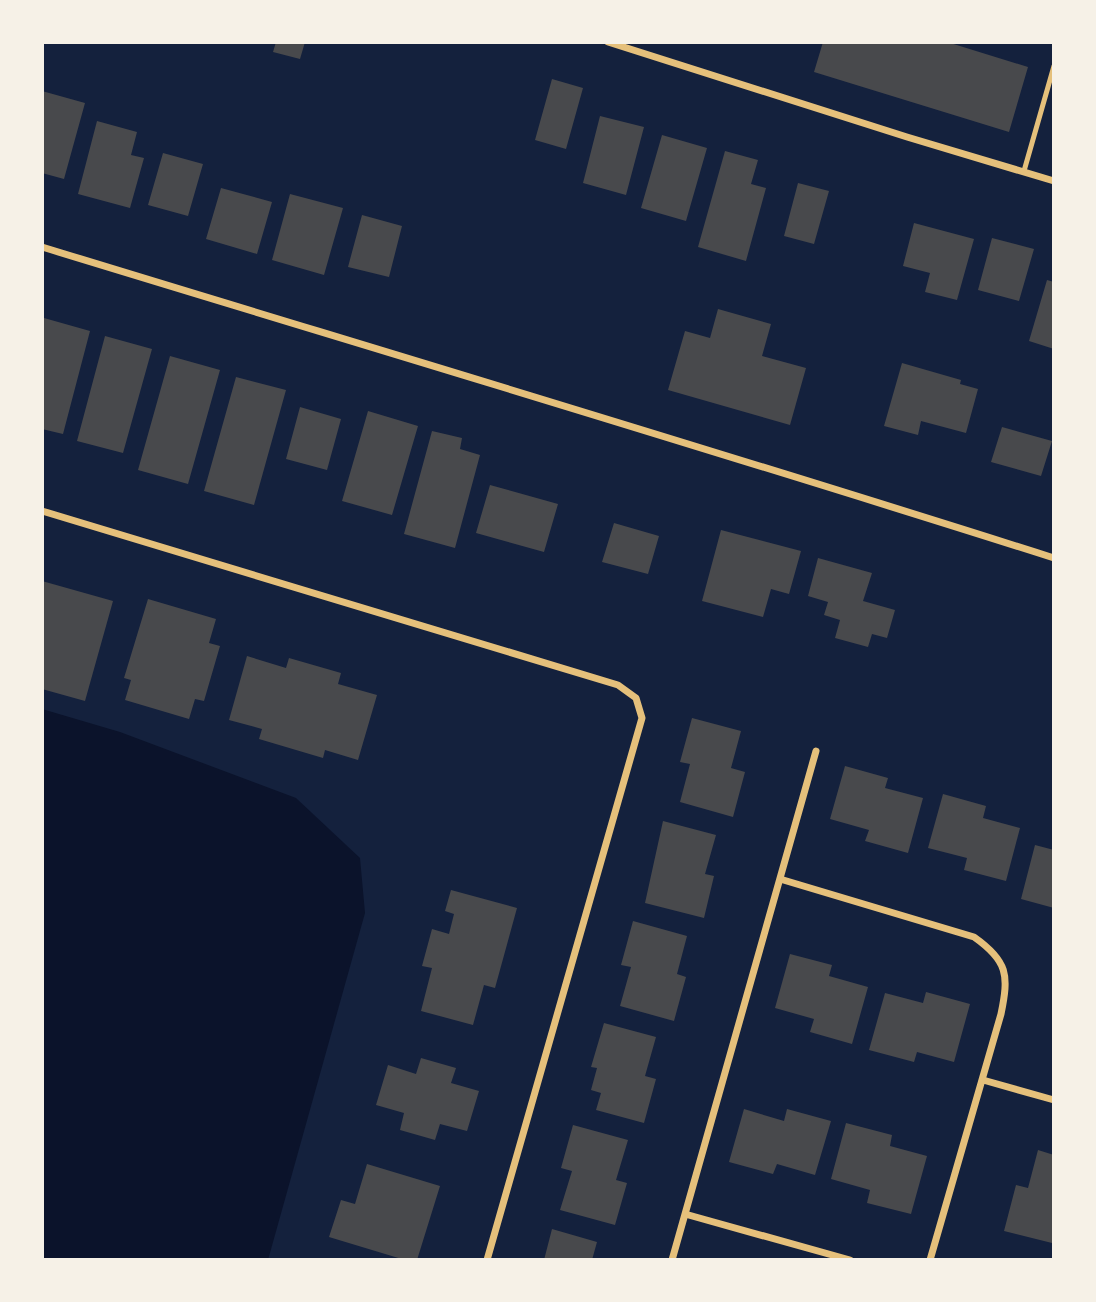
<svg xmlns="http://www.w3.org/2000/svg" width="1096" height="1302" font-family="'Archivo Narrow',sans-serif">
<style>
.water{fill:#0b132b}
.building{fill:#48494c}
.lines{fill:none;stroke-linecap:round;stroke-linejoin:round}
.service{stroke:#e5c07b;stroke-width:5}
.minor{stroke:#e5c07b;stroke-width:7}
</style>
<rect width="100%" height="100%" fill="#14213d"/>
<path class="water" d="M42 709 120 732 296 798 360 858 365 913 268 1260H42Z"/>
<path class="building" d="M276 42H305L300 59 273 52Z
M823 42H947L1028 67 1009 132 814 72Z
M552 79 583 88 566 149 535 140Z
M42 91 85 103 64 179 42 173Z
M600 116 644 127 626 195 583 183Z
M97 121 137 132 131 155 144 158 130 208 78 194Z
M662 135 707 148 686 221 641 208Z
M725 151 758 160 751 184 766 188 746 261 698 247Z
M163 153 203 164 188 216 148 205Z
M798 183 829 191 814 244 784 236Z
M221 188 272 202 257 254 206 239Z
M290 194 343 208 324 275 272 260Z
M362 215 402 226 389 277 348 267Z
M914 223 974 239 957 300 925 292 930 273 903 266Z
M992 238 1034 249 1019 301 978 290Z
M1047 280 1054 282V349L1029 341Z
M718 309 771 324 762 356 806 368 790 425 668 390 685 331 710 338Z
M44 318 90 331 63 434 42 429Z
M105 336 152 349 123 453 77 441Z
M170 356 220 370 188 484 138 470Z
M902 363 961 380 960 384 978 389 966 433 921 421 918 435 884 426Z
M236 377 286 390 254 505 204 491Z
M300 407 341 419 327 470 286 459Z
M368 411 418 426 392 515 342 501Z
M1002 427 1052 441 1041 476 991 462Z
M432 431 462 438 460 449 480 455 455 548 404 534Z
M490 485 558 504 544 552 476 533Z
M614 523 659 536 648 574 602 562Z
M721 530 801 551 789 594 771 589 763 617 702 601Z
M818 558 872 573 863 601 895 610 887 638 872 634 868 647 835 638 840 620 824 615 828 602 808 596Z
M42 581 113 601 85 701 42 689Z
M148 599 216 619 209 643 220 646 204 701 195 699 189 719 125 700 131 680 124 678Z
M247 656 286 668 289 658 341 673 338 684 377 695 358 760 325 750 323 758 259 739 262 729 229 720Z
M692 718 741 731 731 768 745 772 733 817 680 802 690 764 680 762Z
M845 766 888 778 885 788 923 798 908 853 865 841 869 830 830 819Z
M943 794 986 806 983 818 1020 828 1006 881 964 870 967 858 928 848Z
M663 821 716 835 705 874 714 876 704 918 645 903Z
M1035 845 1054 850V908L1021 899Z
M451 890 517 908 495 988 484 985 473 1025 421 1011 432 968 422 966 432 929 449 934 454 914 445 911Z
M633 921 687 936 677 974 686 977 674 1021 620 1006 631 967 621 965Z
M790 954 832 965 829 976 868 987 852 1044 810 1032 814 1019 775 1008Z
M926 992 970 1004 954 1062 917 1052 914 1062 869 1050 885 993 923 1003Z
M604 1023 656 1037 645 1076 656 1079 644 1123 596 1110 601 1093 591 1090 597 1068 591 1067Z
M421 1058 456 1068 451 1083 479 1091 467 1131 440 1124 435 1140 400 1130 404 1113 376 1105 388 1065 416 1074Z
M744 1109 784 1121 787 1109 831 1121 815 1175 777 1164 773 1174 729 1162Z
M846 1123 892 1135 890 1146 927 1156 911 1214 867 1203 870 1190 831 1179Z
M573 1125 628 1140 616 1180 627 1183 615 1225 560 1210 572 1171 561 1168Z
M1038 1150 1054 1155V1234L1052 1243 1004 1231 1016 1185 1028 1188Z
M367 1164 440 1186 417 1260H405L329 1237 341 1200 355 1204Z
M552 1229 597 1242 592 1260H544Z"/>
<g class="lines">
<path class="service" d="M1024 171 1054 66"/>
<path class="minor" d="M608 42 907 137 1054 181
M42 247C379 350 718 451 1054 558
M42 511 618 685 636 698 642 718 487 1260
M780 879 974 937C1008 961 1009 975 1001 1014L930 1260
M983 1080 1054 1100
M685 1214 850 1260
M672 1260 816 751"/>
</g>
<rect width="1096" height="1302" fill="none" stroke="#f6f1e7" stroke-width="88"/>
</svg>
